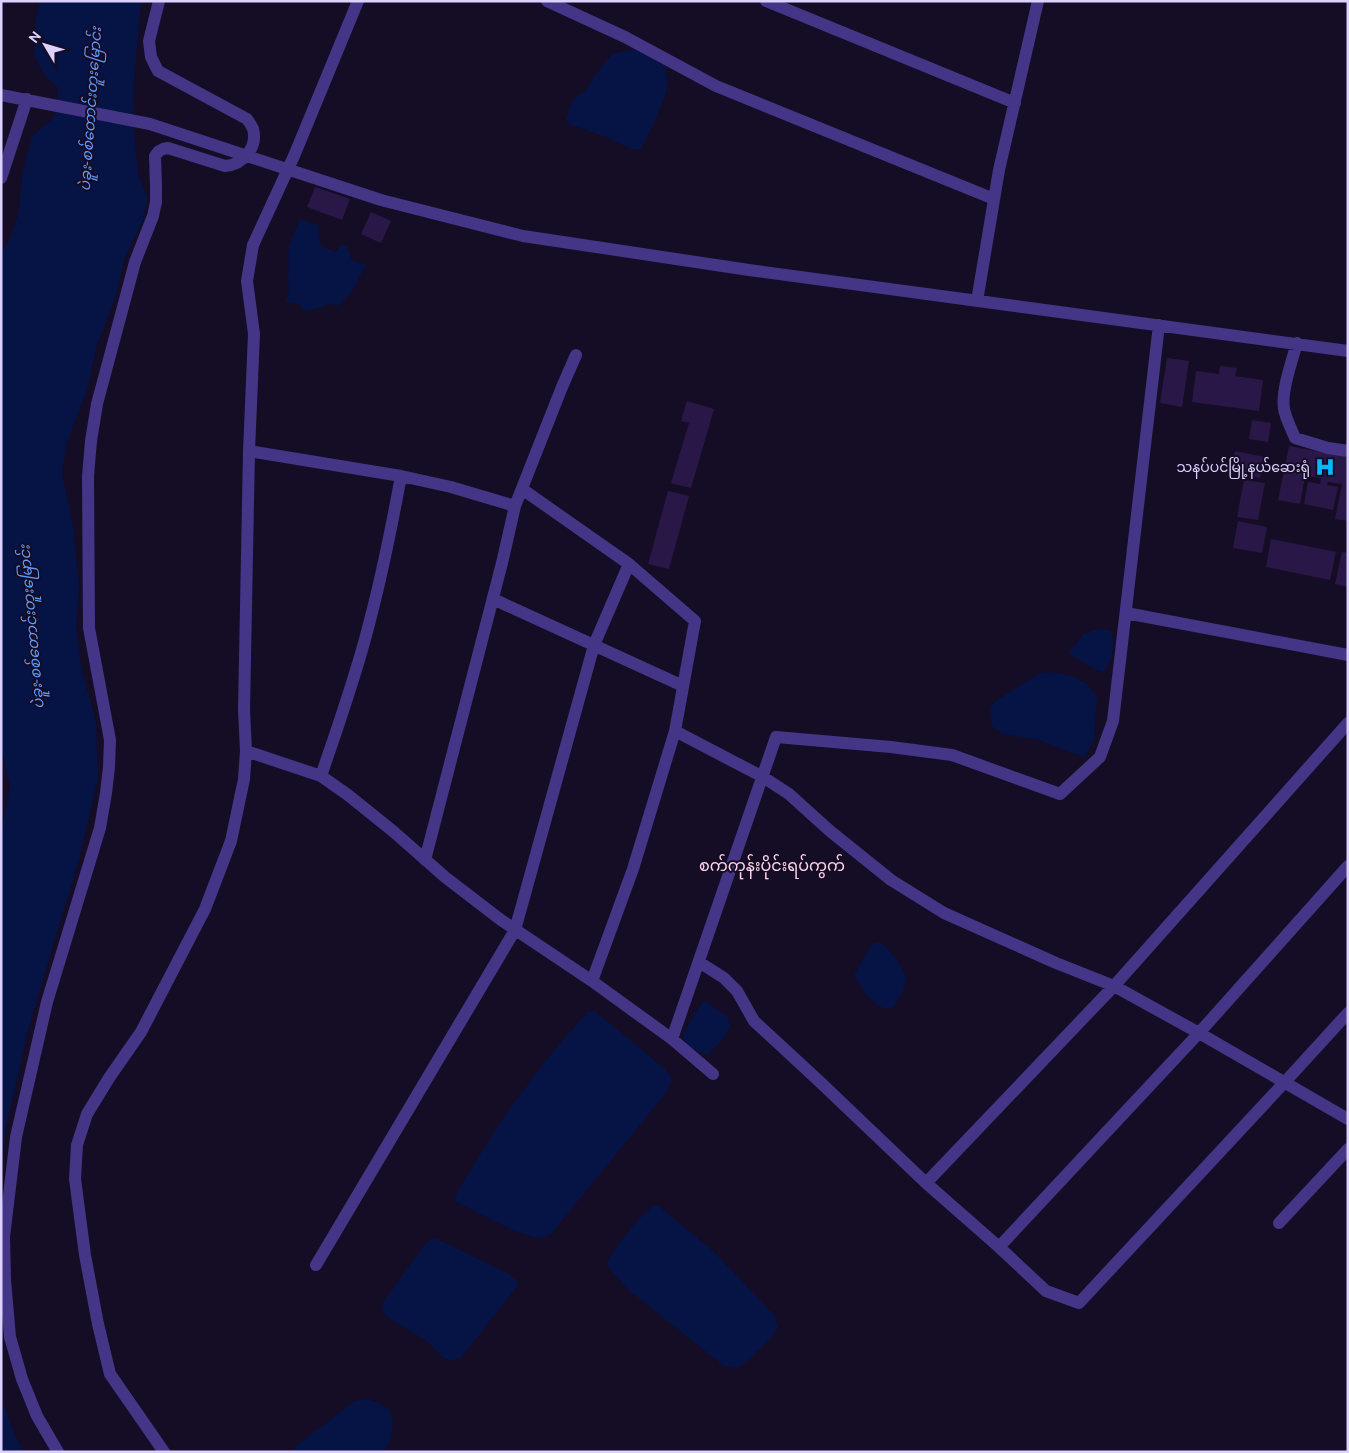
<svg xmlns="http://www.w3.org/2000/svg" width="1349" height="1453" font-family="Ubuntu,'Noto Sans Myanmar',sans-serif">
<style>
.water{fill:#061345}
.building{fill:#291847}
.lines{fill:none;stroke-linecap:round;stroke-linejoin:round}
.minor{stroke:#453587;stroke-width:12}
.labels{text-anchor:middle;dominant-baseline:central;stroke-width:4;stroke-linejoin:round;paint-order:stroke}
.poi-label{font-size:14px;fill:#ddd1ff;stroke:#150d25;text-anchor:end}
.water-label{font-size:15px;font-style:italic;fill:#5f9bff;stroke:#150d25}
.quarter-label{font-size:16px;fill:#ffd3e8;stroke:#150d25}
</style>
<rect width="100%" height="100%" fill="#150d25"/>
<path class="water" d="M40 1H141L133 95 134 131 138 174 148 199 142 223 125 257 115 298 97 345 87 390 67 442 62 473 73 525 79 587 76 628 82 672 96 721 98 778 79 859 29 1026 5 1132 1 1181V832L10 787 1 746V253L10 239 19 211 22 176 32 136 55 117 58 88 45 76 34 56 35 23Z
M639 48 665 65C666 73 668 80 667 88 664 103 648 136 640 149H631L606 137 569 124 566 120 572 101 587 89 595 75 612 54Z
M300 219 318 225 321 246 335 252 342 244 347 246 352 260 366 265 353 290 338 306 329 304 319 308 305 311 299 304 286 302 289 289 288 275 289 245Z
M1101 628 1111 631C1116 645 1113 661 1103 672 1092 669 1083 661 1072 656L1069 650 1076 645 1083 634Z
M1053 672 1072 676 1087 684 1097 697 1094 740 1085 757 1066 751 1040 740 1002 734 992 726 990 709 994 702 1040 673Z
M880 942C893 952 901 964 907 979L902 994 893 1007 884 1009 868 997 854 975 872 944Z
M704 1000 728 1017 730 1027 721 1041 708 1055 696 1051 685 1044 683 1035 696 1011Z
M595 1011 666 1070 672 1080 666 1093 551 1234C547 1235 543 1238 540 1238 527 1239 467 1208 454 1200L458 1190 503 1118 546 1060 587 1012Z
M653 1206H659L713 1251 774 1315 778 1328 767 1342 739 1368 724 1366 631 1292 611 1271 607 1263C617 1244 637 1219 653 1206Z
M435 1238 509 1274 516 1280 518 1285 461 1358 451 1361 441 1356 427 1341 387 1317 382 1310 383 1301 390 1293 425 1244 430 1240Z
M1 1398 11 1425 23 1452H1Z
M367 1399 379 1403 390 1410 393 1424 391 1439 384 1452H292L296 1446 355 1401Z"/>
<path class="building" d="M315 187 350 199 342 220 307 207Z
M371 212 391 221 381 243 361 234Z
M1167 358 1189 361 1182 407 1160 403Z
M1220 366 1237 368 1235 376 1263 380 1259 411 1192 402 1196 371 1219 374Z
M687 401 714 409 691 488 671 483 689 423 681 421Z
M1252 420 1271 423 1268 442 1249 439Z
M1289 446 1348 457V521L1335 519 1342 484 1328 482 1327 485 1338 487 1333 510 1304 504 1308 482 1320 484 1321 478 1305 476 1300 504 1278 500Z
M1235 451 1264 457 1260 478 1231 472Z
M1244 480 1265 483 1258 520 1237 517Z
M668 491 689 496 669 569 648 564Z
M1238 521 1267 527 1262 553 1233 548Z
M1271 539 1336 552 1330 580 1266 567Z
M1342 552 1348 553V587L1335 584Z"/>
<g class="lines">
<path class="minor" d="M547 1 625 37 716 86 994 199
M766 1 1015 103
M1 95 150 124 381 200 523 236 749 270 1348 351
M1 178 27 99
M977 301 999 170 1038 1
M1297 343C1292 360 1281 392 1284 409 1286 419 1291 428 1295 438L1328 448 1348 451
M249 451 401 476 451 487 515 506
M522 489 629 564 695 621 675 731 633 869 592 981
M493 599 683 686
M1126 613 1348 655
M675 731 763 777 789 794 830 831 891 880 944 913 1056 963 1114 986 1199 1033 1348 1119
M246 751 321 776 348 795 394 832 445 877 501 920 592 981 672 1039 713 1074
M321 776C338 726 356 676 369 624 382 575 392 525 401 476
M425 860 502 563 515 506 562 387 576 355
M699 962 724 978 737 991 754 1021 820 1082 926 1183 999 1247 1046 1291 1079 1303 1284 1083 1348 1013
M672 1039 776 737 891 747 952 755 1060 794 1100 757 1113 721 1159 325
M926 1183 1114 986 1348 723
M1279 1223 1348 1149
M999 1247 1199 1033 1348 866
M316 1265 515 930 594 645 629 564
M58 1452 37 1416 22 1379 10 1337 5 1280 4 1237 16 1137 47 1002 100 828 106 793 109 767 110 740 89 628 88 476 91 441 97 404 135 262 153 216 156 202V187L155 156 159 151 163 149 168 148 225 166C243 165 258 147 253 129 252 126 249 122 247 119L158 71 151 57 149 41 159 1
M164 1452 110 1374 98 1324 85 1255 75 1179 77 1145 87 1114 109 1078 141 1032 205 909 231 841 244 779 246 751 244 710 249 451 254 334 247 281 253 245 294 156 358 1"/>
</g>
<defs>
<symbol id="hospital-bare" viewBox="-9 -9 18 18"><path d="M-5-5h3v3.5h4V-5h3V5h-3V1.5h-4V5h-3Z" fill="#00bbfc" stroke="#150d25" stroke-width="2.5" paint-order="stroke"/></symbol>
</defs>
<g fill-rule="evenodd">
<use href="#hospital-bare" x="1311" y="453" width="28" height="28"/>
</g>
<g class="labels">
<g class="poi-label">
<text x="1310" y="467">သနပ်ပင်မြို့နယ်ဆေးရုံ</text>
</g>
<g class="water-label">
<text transform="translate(90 109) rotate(-86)">ပဲခူး-စစ်တောင်းတူးမြောင်း</text>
<text transform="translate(31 627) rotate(-95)">ပဲခူး-စစ်တောင်းတူးမြောင်း</text>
</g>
<g class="quarter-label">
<text x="772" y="865">စက်ကုန်းပိုင်းရပ်ကွက်</text>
</g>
</g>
<rect width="1349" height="1453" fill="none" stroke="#ddd1ff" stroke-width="5"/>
<g transform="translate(45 45) rotate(308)" stroke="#150d25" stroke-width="4" paint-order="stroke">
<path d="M0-4L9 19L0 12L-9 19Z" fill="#ddd1ff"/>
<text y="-8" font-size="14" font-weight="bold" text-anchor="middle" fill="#ddd1ff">N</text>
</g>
</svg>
